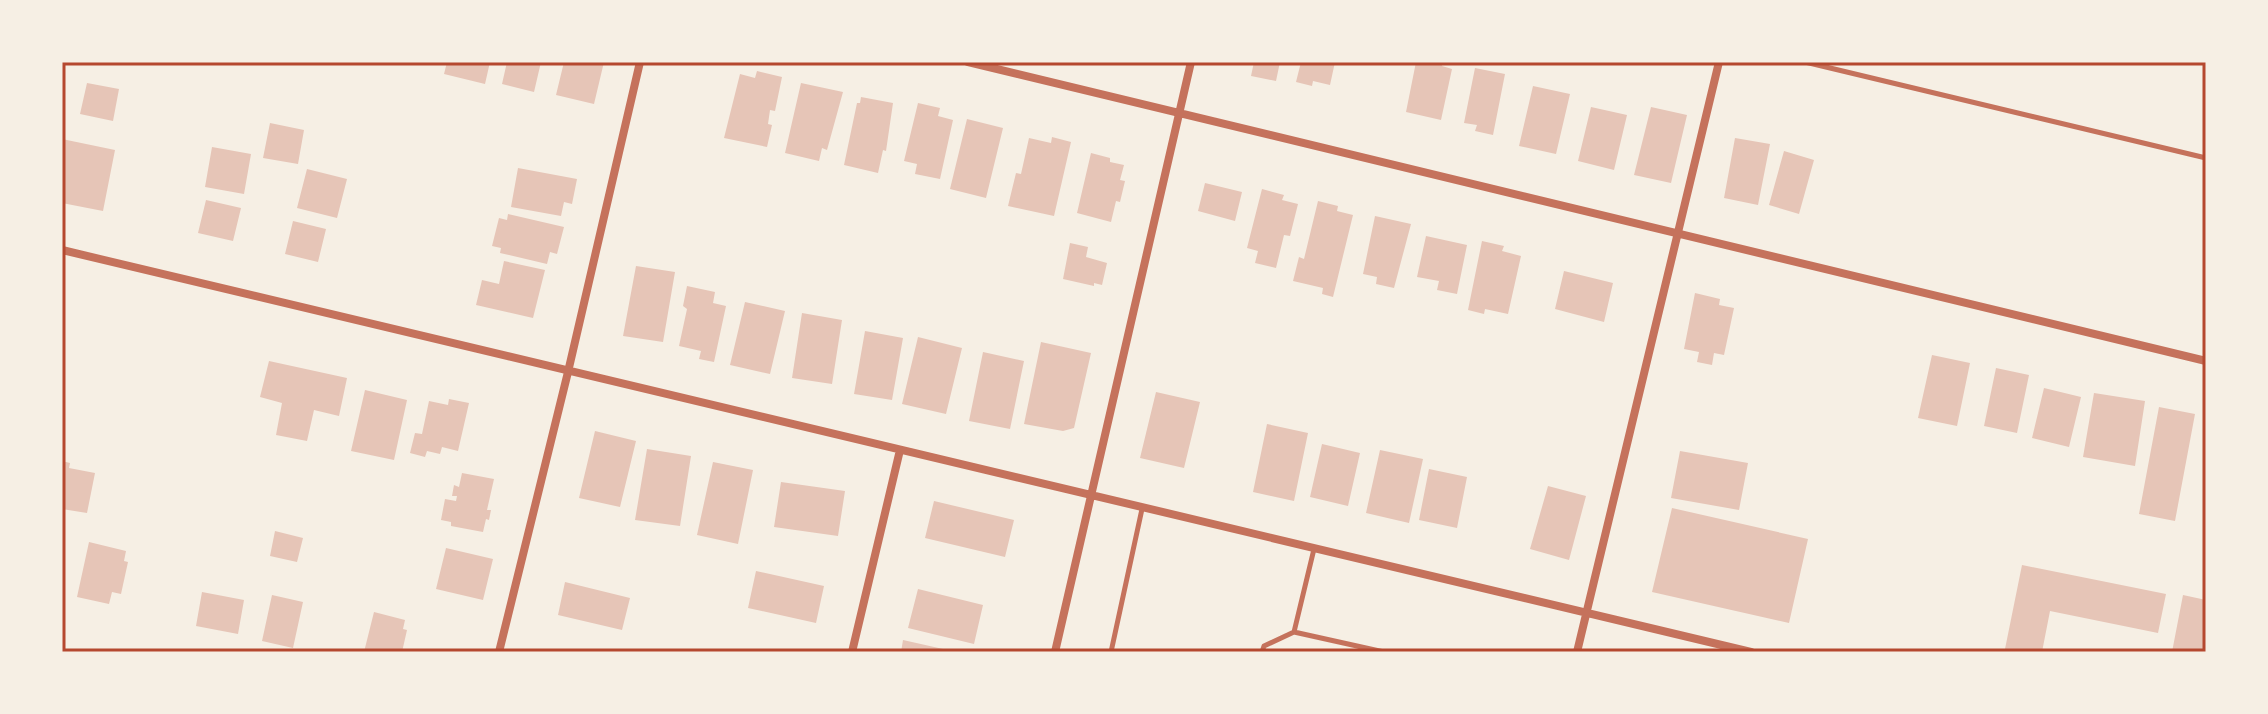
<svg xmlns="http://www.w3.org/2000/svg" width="2268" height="714" font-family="'PT Sans',sans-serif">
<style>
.building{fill:#e6c5b7}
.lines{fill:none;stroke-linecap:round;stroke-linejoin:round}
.service{stroke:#c5725c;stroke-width:5}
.minor{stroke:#c5725c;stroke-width:8}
.neatline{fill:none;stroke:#b5482f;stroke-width:3}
</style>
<rect width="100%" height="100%" fill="#f6efe4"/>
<path class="building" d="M447 62H490L485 84 444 74Z
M507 62H541L534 92 502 84Z
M564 62H604L594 104 556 95Z
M1254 62H1280L1276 81 1251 76Z
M1301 62H1335L1330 85 1313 81 1312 86 1296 82Z
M1416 62H1443L1442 66 1452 69 1441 120 1406 112Z
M1475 68 1505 74 1493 135 1475 131 1477 125 1464 123Z
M757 71 782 77 775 111 770 110 768 124 772 125 767 147 724 138 740 74 755 78Z
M87 83 119 89 113 121 80 114Z
M801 83 843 92 827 150 822 148 819 161 785 153Z
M1533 86 1570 94 1556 154 1519 146Z
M861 97 893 103 886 151 883 150 878 173 844 165 857 103H860Z
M918 103 940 108 938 116 953 120 940 179 915 174 917 164 904 161Z
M1591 107 1627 115 1614 170 1578 161Z
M1651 107 1687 115 1671 183 1634 175Z
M967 119 1003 128 986 198 950 189Z
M270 123 304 130 298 164 263 158Z
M1052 137 1071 142 1054 216 1008 206 1016 173 1021 174 1029 138 1051 143Z
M1735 138 1770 144 1758 205 1724 198Z
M62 139 115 150 103 211 62 203Z
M212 147 251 154 244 194 205 187Z
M1784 151 1814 160 1799 214 1769 205Z
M1091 153 1110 158V162L1124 165 1120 180 1125 181 1120 202 1116 201 1111 222 1077 213Z
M518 168 577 179 572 204 564 202 561 216 511 207Z
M307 169 347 179 337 218 297 208Z
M1205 183 1242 192 1235 221 1198 211Z
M1262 189 1284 195 1282 200 1298 204 1290 236 1284 235 1276 268 1255 263 1258 251 1247 248Z
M206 200 241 208 233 241 198 233Z
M1318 201 1338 206 1337 211 1353 215 1333 297 1322 294 1323 288 1293 281 1299 257 1304 259Z
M508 214 564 227 557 254 550 252 547 264 500 253 501 248 492 246 499 218 507 220Z
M1375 216 1411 224 1394 288 1376 284 1377 277 1363 274Z
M293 221 326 229 318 262 285 254Z
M1426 236 1467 245 1457 294 1437 290 1439 281 1417 277Z
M1482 241 1504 246 1502 251 1521 256 1508 314 1485 309 1484 314 1468 310Z
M1070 243 1088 247 1086 257 1107 263 1102 285 1094 283V286L1063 279Z
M504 261 545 270 533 318 476 305 482 280 499 284Z
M636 266 675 272 663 342 623 336Z
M1564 271 1613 283 1604 322 1555 309Z
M687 286 715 292 713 303 726 306 714 362 699 359 701 351 679 346 687 309 683 306Z
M1695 293 1720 299 1719 305 1734 308 1724 355 1714 353 1712 365 1697 362 1699 352 1684 349Z
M745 302 785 311 770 374 730 365Z
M802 313 842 320 832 384 792 378Z
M865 331 903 338 892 400 854 394Z
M918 337 962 348 946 414 902 404Z
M1041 342 1091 353 1074 428 1063 431 1024 424Z
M983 352 1024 361 1010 429 969 421Z
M1932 355 1970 363 1957 426 1918 418Z
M269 361 347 378 339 416 314 410 307 441 276 435 282 403 260 397Z
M1996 368 2029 375 2017 433 1984 426Z
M2044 388 2081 397 2069 447 2032 438Z
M365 390 407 400 394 460 351 451Z
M1156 392 1200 402 1184 468 1140 458Z
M2094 393 2145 401 2135 466 2083 457Z
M449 399 469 403 458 451 442 447 440 454 427 451 425 457 410 453 415 433 422 434 429 401 448 405Z
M2159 407 2195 414 2175 521 2139 514Z
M1267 424 1308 433 1294 501 1253 492Z
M595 431 636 441 620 507 579 498Z
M1322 444 1360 453 1348 506 1310 497Z
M647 449 691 456 680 526 635 520Z
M1380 450 1423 459 1409 523 1366 513Z
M1680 451 1748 463 1739 510 1671 498Z
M62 461 70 463 69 468 95 473 87 513 62 509Z
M713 462 753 470 738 544 697 535Z
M1429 469 1467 477 1457 528 1419 520Z
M462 473 494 479 487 510H491L489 520 486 519 483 532 451 526V522L441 520 445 499 456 501 457 496H452L454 485 459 487Z
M781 482 845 491 838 536 774 527Z
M1548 486 1586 496 1569 560 1530 549Z
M934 501 1014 520 1005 557 925 538Z
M1672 508 1808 539 1789 623 1652 592Z
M275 531 303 538 297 562 270 556Z
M89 542 126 551 124 561 128 562 121 594 112 592 109 604 77 597Z
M446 548 493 559 483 600 436 589Z
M2022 565 2166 594 2158 633 2050 611 2042 652 2005 649Z
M756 571 824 586 816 623 748 608Z
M565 582 630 598 622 630 558 615Z
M918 589 983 605 974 644 908 628Z
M202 592 244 600 238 634 196 626Z
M272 595 303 602 293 648 262 641Z
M2183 595 2206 600V652H2172Z
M374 612 405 620 403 629 407 630 402 652H364Z
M903 640 952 651V652H901Z"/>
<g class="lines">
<path class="service" d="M1805 62 2206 158
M1314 549 1294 632 1384 652
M1111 652 1142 509
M1262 652 1264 646 1294 632"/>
<path class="minor" d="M968 62 2206 361
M62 250 1751 652
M499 652 568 372 640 62
M852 652 900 450
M1055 652 1191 62
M1577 652 1719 62"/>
</g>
<rect width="2268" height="714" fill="none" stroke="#f6efe4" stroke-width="128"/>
<rect x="64" y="64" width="2140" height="586" class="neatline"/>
</svg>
